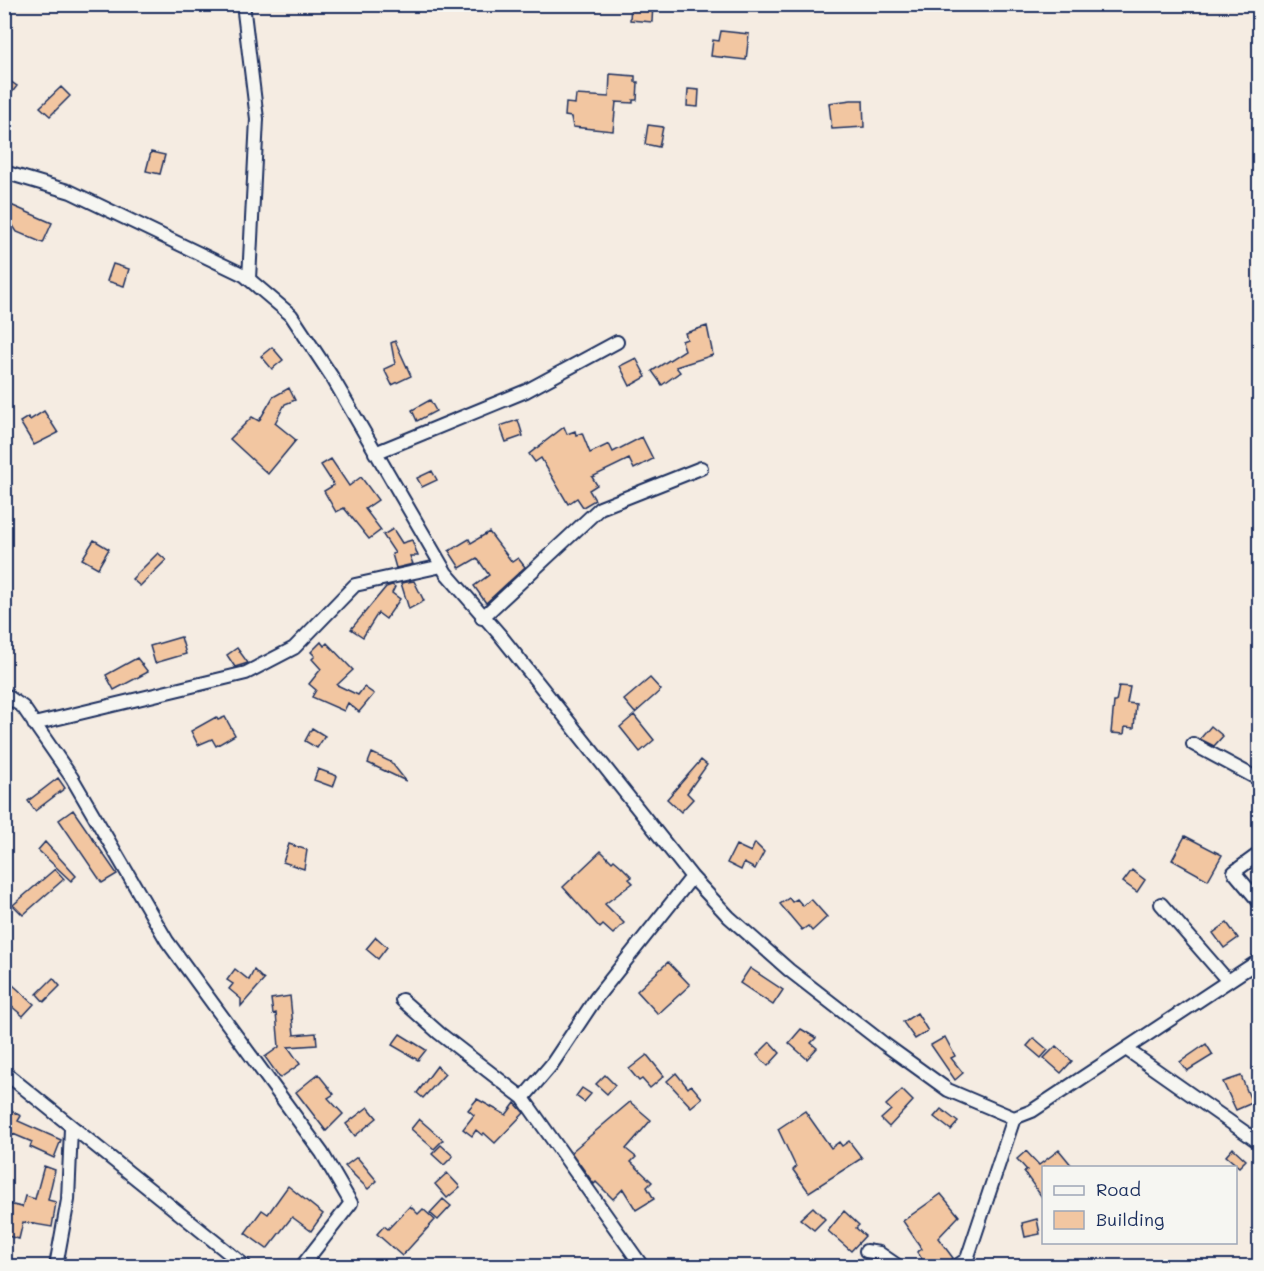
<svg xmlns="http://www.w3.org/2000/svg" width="1264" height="1271" font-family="Mali,sans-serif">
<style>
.building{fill:#f2c6a1;stroke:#1b2f5e;stroke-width:1.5}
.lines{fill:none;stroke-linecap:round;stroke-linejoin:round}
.street-casing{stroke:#1b2f5e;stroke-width:16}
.street{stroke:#f6f6f2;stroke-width:12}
</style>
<rect width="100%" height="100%" fill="#f5ece2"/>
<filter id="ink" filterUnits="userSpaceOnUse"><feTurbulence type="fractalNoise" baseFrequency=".0167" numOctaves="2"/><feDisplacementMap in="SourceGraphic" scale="12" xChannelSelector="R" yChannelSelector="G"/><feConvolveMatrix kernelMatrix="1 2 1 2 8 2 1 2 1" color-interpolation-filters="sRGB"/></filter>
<g filter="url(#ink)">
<path class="building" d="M631 4H653L652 22 630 20Z
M721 31 749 34 746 60 711 56 713 40 719 41Z
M610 74 635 76V82H638L637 100H633V103L616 102 613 131 573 127 571 117 565 116 566 103 575 104 576 95 609 97Z
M4 77 17 86 4 103Z
M61 87 70 96 50 116 40 107Z
M688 89 699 90 698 107 687 106Z
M851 100H863L864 127 832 129 829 103Z
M648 125 663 127 659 147 645 144Z
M151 152 165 155 160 174 146 171Z
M4 202 52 223 43 243 17 232 4 212Z
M113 264 129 269 124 286 107 281Z
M707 326 713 355 676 367 680 372 662 385 652 371 685 350 682 341 687 339 685 333Z
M395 341 411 376 392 385 384 369 395 364 391 343Z
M272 347 283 360 272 369 261 356Z
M636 358 646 377 630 386 620 366Z
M289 388 295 400 285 404 275 423 296 440 268 474 230 439 252 417 259 421 273 397Z
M430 400 436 411 417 421 412 410Z
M44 411 58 433 34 445 20 422 28 417 30 420Z
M518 420 523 436 506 442 500 426Z
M564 427 567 434 575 431 576 435 582 433 590 453 609 444 613 452 642 437 653 459 634 469 629 459 592 477 597 485 589 490 595 500 583 507 577 498 568 504 541 458 535 462 529 454Z
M331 459 349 486 361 477 378 500 365 509 381 530 369 539 344 508 336 512 324 491 334 485 321 465Z
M432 471 437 480 422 487 417 478Z
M393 529 402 543 412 540 418 556H410L413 564 396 568 392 554 395 553 383 535Z
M489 532 512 562 518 558 525 567 486 603 474 586 489 575 477 558 460 568 449 551 469 539 471 543Z
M94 540 109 549 98 568 82 559Z
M158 553 166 560 140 586 132 579Z
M414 581 424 601 409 609 401 583Z
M392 585 395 587 392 593 400 599 386 619 378 613 363 637 351 629 386 587Z
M181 637 186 654 155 663 150 646Z
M321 642 324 646 327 643 353 670 337 685 358 695 364 687 374 694 359 712 348 703 344 711 312 697 316 690 309 684 321 669 312 659 315 656 311 652Z
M237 648 248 663 235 667 227 655Z
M137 658 148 672 114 690 106 675Z
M650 678 661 690 635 713 624 700Z
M1119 686 1130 687 1127 703 1136 704 1134 728 1125 727 1124 734 1111 733 1114 702H1116Z
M634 715 654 740 640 752 620 727Z
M216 717 218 720 225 717 235 735 216 746 212 739 198 745 191 731Z
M1211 726 1223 736 1214 746 1200 739Z
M312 728 325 736 317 748 305 741Z
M372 753 391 762 406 781 368 763Z
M701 760 707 765 687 793 693 799 681 812 667 799Z
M318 769 337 776 333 787 314 780Z
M58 778 65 788 35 811 28 801Z
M73 810 117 874 102 883 59 820Z
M1185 836 1222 855 1208 880 1172 860Z
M45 842 76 876 71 881 38 850Z
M755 843 764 852 755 869 744 863 741 870 727 863 736 845 751 852Z
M289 844 307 850 304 869 283 862Z
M601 851 612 862 614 860 621 866 632 877 629 879 633 883 605 904 624 923 613 934 603 925 600 928 563 887Z
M55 869 64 879 23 915 13 905Z
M1132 870 1145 880 1137 892 1123 882Z
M789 898 792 902 797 899 803 906 811 899 827 917 812 931 808 926 802 930 780 904Z
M1227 923 1238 938 1224 948 1213 933Z
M376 937 387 947 378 959 366 949Z
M668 962 690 985 658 1014 637 991Z
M750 968 783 990 773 1005 740 983Z
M235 969 249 980 254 970 264 980 241 1006V999L229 989 233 984 227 980Z
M53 978 60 986 44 1002 37 994Z
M13 985 34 1004 23 1016 4 1000V995Z
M290 996 294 1035 316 1033 317 1045 288 1047 300 1064 280 1078 265 1057 279 1047 276 1013 273 1014 271 999Z
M917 1013 928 1031 915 1039 903 1022Z
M801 1029 816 1038 811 1043 817 1048 807 1059 789 1043Z
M400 1034 426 1050 418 1060 392 1045Z
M945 1037 955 1056 951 1058 963 1073 955 1080 931 1045Z
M1034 1038 1048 1050 1041 1058 1027 1046Z
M770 1042 780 1053 768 1066 757 1055Z
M1206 1044 1213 1055 1187 1071 1180 1062Z
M1056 1046 1072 1061 1061 1073 1044 1058Z
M647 1055 664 1076 650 1088 642 1079 639 1081 629 1069Z
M437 1066 445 1074 423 1098 417 1093Z
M676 1073 688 1088 691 1085 702 1098 691 1107 667 1081Z
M318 1074 334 1094 328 1098 343 1114 326 1131 296 1092Z
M605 1075 615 1085 607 1094 596 1084Z
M1241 1076 1252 1103 1236 1110 1223 1082Z
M582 1088 591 1094 584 1102 576 1096Z
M902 1090 913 1101 889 1127 881 1119 891 1110 886 1105Z
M477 1099 506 1115 515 1103 524 1113 495 1143 484 1133 482 1135 476 1130 472 1136 463 1129 474 1115 468 1110Z
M630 1102 651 1120 626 1149 636 1157 631 1162 652 1182 647 1187 654 1199 636 1210 623 1189 613 1199 596 1182 594 1184 571 1152Z
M4 1107 21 1116 18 1121 61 1140 54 1158 30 1147 32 1142 13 1134 4 1148Z
M368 1107 377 1118 355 1136 346 1124Z
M941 1109 958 1122 951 1130 934 1117Z
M805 1111 831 1148 839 1142 842 1146 849 1141 862 1158 809 1192 793 1170 796 1167 778 1129Z
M419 1119 443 1140 434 1149 411 1129Z
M441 1145 453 1156 444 1165 432 1154Z
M1233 1148 1246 1160 1239 1167 1226 1156Z
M1059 1150 1073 1167H1044V1200L1024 1172 1027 1170 1017 1159 1026 1151 1039 1165Z
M357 1157 377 1181 368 1189 345 1166Z
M44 1166 55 1170 48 1200 56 1202 52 1227 23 1222 19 1239 4 1235V1203L22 1207 25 1196 35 1199Z
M447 1173 460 1187 447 1198 435 1184Z
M288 1186 323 1214 311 1231 292 1217 267 1249 245 1233 262 1210 268 1214Z
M941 1194 959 1216 938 1238 953 1258 945 1266H913L922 1259 917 1252 922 1249 903 1221Z
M443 1199 451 1206 438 1220 430 1213Z
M410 1206 418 1214 423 1209 435 1220 402 1256 377 1234 384 1226 388 1229Z
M813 1207 825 1219 814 1230 800 1219Z
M844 1211 859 1225 856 1228 865 1236 851 1251 828 1231Z
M1037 1219 1040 1234 1025 1237 1022 1223Z"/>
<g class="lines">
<defs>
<path id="street" d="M243 4 257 119 249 279
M4 172 71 192 244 275 291 315 332 377 446 573 500 635 692 877 729 917 789 970 883 1043 948 1090 1014 1118 1032 1111 1260 960
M375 453 526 391 617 342
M482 618 600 508 701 468
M4 694 23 707 72 778 167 941 322 1153 351 1203 302 1266
M34 724 246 673 294 648 355 585 442 566
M1193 744 1260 780
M1260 853 1234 872 1260 903
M1161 904 1228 981
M402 1000 439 1033 523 1098 642 1266
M1126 1049 1260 1143
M4 1072 245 1266
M523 1098 552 1064 596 998 692 877
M866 1251 879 1253 898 1266
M56 1266 68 1200 71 1128
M957 1266 967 1259 1014 1118"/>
</defs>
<use href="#street" class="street-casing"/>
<use href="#street" class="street"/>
</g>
</g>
<rect width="1264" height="1271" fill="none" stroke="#f6f6f2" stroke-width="24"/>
<rect x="12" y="12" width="1240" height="1247" fill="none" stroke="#1b2f5e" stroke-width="2" filter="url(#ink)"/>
<rect x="1042" y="1166" width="195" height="78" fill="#f6f6f2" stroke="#9ea6b7" stroke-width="1.5"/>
<rect x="1054" y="1186" width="30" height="9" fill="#f6f6f2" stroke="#9ea6b7" stroke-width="1.5"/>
<text x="1096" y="1196" font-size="18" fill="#1b2f5e">Road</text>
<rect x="1054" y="1211" width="30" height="18" fill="#f2c6a1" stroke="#9ea6b7" stroke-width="1.5"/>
<text x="1096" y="1226" font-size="18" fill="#1b2f5e">Building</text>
</svg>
